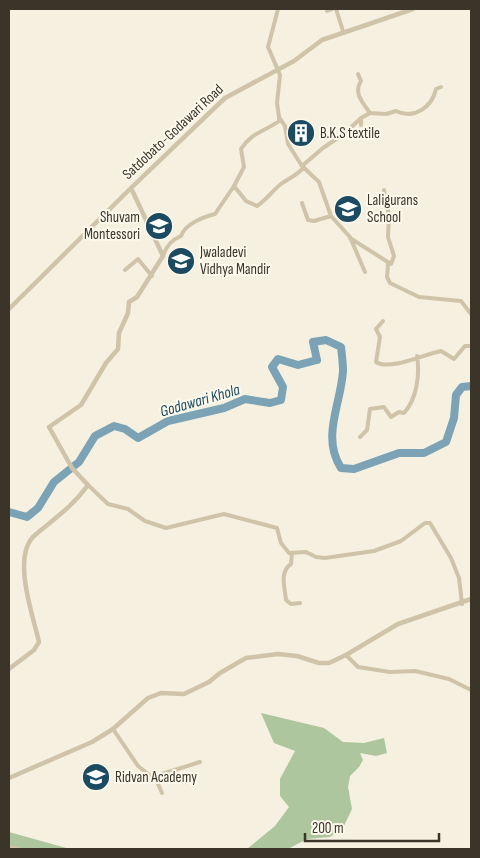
<svg xmlns="http://www.w3.org/2000/svg" width="480" height="858" font-family="'Sofia Sans Condensed',sans-serif">
<style>
.green{fill:#adc69d}
.lines{fill:none;stroke-linecap:round;stroke-linejoin:round}
.river{stroke:#7ba3b5;stroke-width:8}
.minor{stroke:#cfc4a9;stroke-width:4}
.tertiary{stroke:#cfc4a9;stroke-width:4.5}
.labels{text-anchor:middle;dominant-baseline:central;stroke-width:4;stroke-linejoin:round;paint-order:stroke}
.street-label{font-size:15px;fill:#3b3429;stroke:#fcf9ec}
.poi-label{font-size:15px;fill:#3b3429;stroke:#fcf9ec;text-anchor:start}
.water-label{font-size:16px;font-style:italic;fill:#1b4a61;stroke:#fcf9ec}
</style>
<rect width="100%" height="100%" fill="#f5f0df"/>
<path class="green" d="M261 713 324 728 343 742 364 743 384 738 387 753 376 756 360 753 363 760 359 767 350 776 348 787 352 809 343 828 330 837 307 839 288 849H247L275 826 289 807 280 796V779L295 751 274 743Z
M9 832 70 849H23L9 847Z"/>
<g class="lines">
<path class="river" d="M9 512 27 517 38 508 54 482 79 462 95 436 114 426 125 429 138 438 168 421 224 408 245 399 270 403 281 400 283 387 272 367 278 359 298 365 317 360 313 342 326 340 341 347C342 355 343 364 343 371 341 404 321 437 341 468L354 469 399 453H424L446 442 454 418 456 395 462 387 471 386"/>
<path class="minor" d="M278 9 268 47 280 75 277 103 279 117 285 126 288 144 302 166 319 182 331 216 350 237 365 272
M327 9V11L332 9
M336 9 343 31
M358 74 361 81C353 93 363 103 370 113
M279 118V121C264 132 252 132 241 149L244 167 234 186 246 201 257 206C267 199 273 190 281 184 289 178 298 175 304 167
M361 125V118
M302 166 323 148 345 133 361 118 370 113 386 114 396 111C414 120 432 107 436 89L441 87
M302 203 308 220 314 221 331 216
M350 238 391 264 394 256 388 237 389 216 384 190
M163 256C166 246 171 240 181 236 185 224 203 217 215 214L234 186
M388 264 387 277 390 283 419 297 461 301 471 314
M125 270 138 259 152 276
M383 321 376 329 380 337 376 362C390 371 425 354 441 351L454 359 465 346H471
M360 437 367 430 370 409 384 407 391 417 399 412 404 413C417 399 420 374 417 356
M88 485 108 504 128 509 145 521 166 528 224 514 277 528 281 543 289 553 306 552 316 557 325 558 374 551 401 541 425 523H430L451 558 459 578 462 604
M292 553 291 564C279 572 285 588 286 600L291 604 300 603
M346 655 358 667 390 672 415 671 449 679 471 690
M113 729 138 766 152 777 200 762
M155 777 162 793
M9 847 18 849"/>
<path class="tertiary" d="M9 309 131 188 225 98 294 61 322 40 413 9
M9 669 34 650 39 642C33 615 11 556 35 535 54 519 73 506 88 485L72 468 49 427 81 405 106 363 118 349 119 333 128 313 129 302 137 297 163 256 131 188
M9 778 92 742 113 729 148 698 161 693 184 694 209 682 220 673 246 658 278 654 297 656 319 663H329L346 655 398 624 471 599"/>
</g>
<defs>
<symbol id="building-disc" viewBox="-11 -11 22 22"><circle r="9.5" fill="#1b4a61" stroke="#fcf9ec"/><path d="M-4-6H4V6H1V3H-1V6H-4ZM-2.5-4.3h1.7v1.8h-1.7ZM.8-4.3h1.7v1.8H.8ZM-2.5-1h1.7V.8h-1.7ZM.8-1h1.7V.8H.8Z" fill="#fff"/></symbol>
<symbol id="school-disc" viewBox="-11 -11 22 22"><circle r="9.5" fill="#1b4a61" stroke="#fcf9ec"/><path d="M0-5L7-2L0 1L-7-2ZM-4 1L0 2.5L4 1V4Q0 6-4 4Z" fill="#fff"/></symbol>
</defs>
<g fill-rule="evenodd">
<use href="#building-disc" x="285" y="117" width="32" height="32"/>
<use href="#school-disc" x="332" y="193" width="32" height="32"/>
<use href="#school-disc" x="143" y="210" width="32" height="32"/>
<use href="#school-disc" x="165" y="245" width="32" height="32"/>
<use href="#school-disc" x="80" y="761" width="32" height="32"/>
</g>
<g class="labels">
<g class="street-label">
<text transform="translate(173 132) rotate(-43)">Satdobato-Godawari Road</text>
</g>
<g class="poi-label">
<text x="320" y="133">B.K.S textile</text>
<text x="367" y="200">Laligurans<tspan x="367" dy="17">School</tspan></text>
<text x="140" y="217" text-anchor="end">Shuvam<tspan x="140" dy="17">Montessori</tspan></text>
<text x="200" y="252">Jwaladevi<tspan x="200" dy="17">Vidhya Mandir</tspan></text>
<text x="115" y="777">Ridvan Academy</text>
</g>
<g class="water-label">
<text transform="translate(200 401) rotate(-16)">Godawari Khola</text>
</g>
</g>
<rect width="480" height="858" fill="none" stroke="#3b3429" stroke-width="20"/>
<path d="M305 833v8h134v-8" fill="none" stroke="#3b3429" stroke-width="2.5"/>
<text x="312" y="833" font-size="15" fill="#3b3429" stroke="#fcf9ec" stroke-width="4" paint-order="stroke">200 m</text>
</svg>
